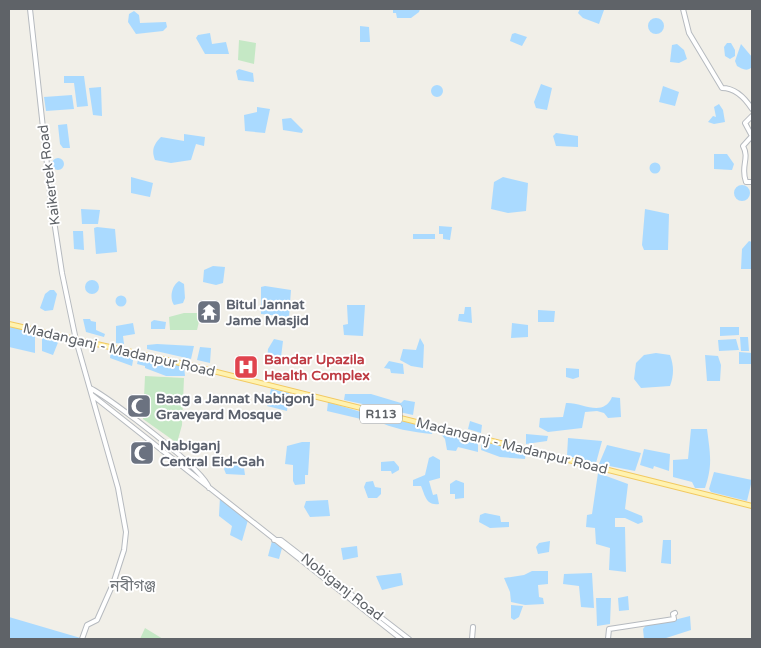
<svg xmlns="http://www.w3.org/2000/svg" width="761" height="648" font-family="'Varela Round','Noto Sans Bengali',sans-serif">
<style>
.green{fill:#c5e8c5}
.water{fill:#aadaff}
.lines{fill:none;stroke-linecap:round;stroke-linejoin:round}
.secondary-casing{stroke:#b6babf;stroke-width:6}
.primary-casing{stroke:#f2c960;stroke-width:6}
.secondary{stroke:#fff;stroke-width:4}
.primary{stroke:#fff2af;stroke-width:4}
.labels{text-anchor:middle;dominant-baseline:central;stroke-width:4;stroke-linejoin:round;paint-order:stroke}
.shield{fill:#fff;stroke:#8f9295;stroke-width:1}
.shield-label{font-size:12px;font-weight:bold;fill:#5f6368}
.street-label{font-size:14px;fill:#5f6368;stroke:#fff}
.worship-label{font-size:14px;font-weight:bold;fill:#5b616d;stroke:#fff;text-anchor:start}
.health-label{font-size:14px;font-weight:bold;fill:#be3a42;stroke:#fff;text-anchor:start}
.quarter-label{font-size:16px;fill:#70757a;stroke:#fff}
</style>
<rect width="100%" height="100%" fill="#f1efe8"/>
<path class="green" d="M239 40 256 43 254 64 238 60Z
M184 313H201L197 330H170L169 317Z
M145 376 184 378 182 425 177 443 143 419Z
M145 628 163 639H140Z"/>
<path class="water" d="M393 9H420L419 12 411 18H397L396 13H393Z
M580 9 604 10 599 24 583 18 578 13Z
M134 11 139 15 140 23 166 22 167 27 163 31 136 34 128 22 129 14Z
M648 26a8 8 0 1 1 16 0a8 8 0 1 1-16 0Z
M360 26 369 27 370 42H360Z
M210 33 212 44 226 42 229 54H205L196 38 198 35Z
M515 33 527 37 522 46 510 41 512 34Z
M727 43H731L735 50V56L730 59 725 56 724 47Z
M677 44 684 50 687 59 679 63 670 62 672 45Z
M741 44 752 57V67C747 72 742 69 737 66L735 61Z
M239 69 253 73 254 82 238 80 236 71Z
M64 76H84L88 106 77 107 74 83H64Z
M541 84 552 88 547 110 536 108 534 102Z
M431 91a6 6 0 1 1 12 0a6 6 0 1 1-12 0Z
M663 86 679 92 675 106 659 102Z
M101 87 102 116 93 115 89 88Z
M72 95 74 109 46 111 44 97Z
M719 104 723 110 725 122 714 124 708 122 713 116 716 117 714 107Z
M257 107 270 109 265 133 245 131 244 115 257 112Z
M291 118 303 130 302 133 283 130 282 119Z
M67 124 70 148H63L60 144 58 125Z
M556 133 578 136V147L556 146 553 136Z
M184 134 205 137 204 146 196 144 191 160 171 163 155 160C151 150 154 144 161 137L184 141Z
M714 154H727L734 164 732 170 714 169Z
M52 164a6 6 0 1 1 12 0a6 6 0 1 1-12 0Z
M649.5 168a5.5 5.5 0 1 1 11 0a5.5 5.5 0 1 1-11 0Z
M131 177 153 183 150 197 131 193Z
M503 177 528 183 526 211 508 213 491 209 494 182Z
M734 193a8 8 0 1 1 16 0a8 8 0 1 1-16 0Z
M81 209 100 210 98 224H82Z
M645 209 669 214 668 250H644L642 245Z
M439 226 452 227 450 240 443 239V234H439Z
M97 227 115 229 117 252 96 254 94 228Z
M73 231H83L84 250 74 249Z
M413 234H435V239H413Z
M749 241 752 242V269H741L742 249Z
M213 266 225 267 223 283 216 285 203 282 204 270Z
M85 287a7 7 0 1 1 14 0a7 7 0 1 1-14 0Z
M179 281 184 284 185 298 183 303 174 305C169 298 172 285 179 281Z
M265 286 291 290 289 317 261 314V287Z
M50 290H54L57 294 53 310 45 311 40 308 45 294Z
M115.5 301a5.5 5.5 0 1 1 11 0a5.5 5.5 0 1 1-11 0Z
M347 305H365L363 336 344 335 343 325 348 324Z
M465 307H471L472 323 458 321 459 314H464Z
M538 310 555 311 554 322H538Z
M83 319H90L91 321 96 322V330L105 334 104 337 86 332Z
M154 320 166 322 165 329H151V322Z
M133 323 135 334 123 336 124 344 116 343V326Z
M512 323 528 325V337L511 338Z
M9 326 35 333V353L9 347Z
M720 327H739V335L720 336Z
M42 335 59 340 53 355 42 351Z
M740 337H748L749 351H741Z
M420 338 424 345 423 368 411 366 400 360 403 349 416 350Z
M274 339 283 341 280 365 267 360 268 349Z
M736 339 739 350 719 351 718 340Z
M157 344 194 346 191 359 147 349V345Z
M200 347 211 348 210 363 197 360Z
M111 351 134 355 132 366 110 358Z
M739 352 752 353V364H739Z
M656 353 670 355C674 366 674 375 670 386L641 388 634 379 636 363 644 355Z
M705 355 718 356 721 365 720 381H707Z
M139 356 184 366 185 376H166L145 368V366L137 364Z
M389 361 403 364 404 374 391 373 390 369 384 368Z
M566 368 579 369V377L573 379 566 377Z
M271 389 289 393 287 411 267 406Z
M345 394H371L401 403 404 400 415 402 413 415 344 400Z
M612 397 620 398 621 417 608 418 604 413 597 411 585 412 582 428 548 432 539 427 540 418 563 417 566 403C582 402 603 418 612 397Z
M328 402 361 412V419L327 411Z
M375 415 433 428 432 434C413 432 392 429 375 420Z
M470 421 482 425 481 433 468 429Z
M691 429H707C710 453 713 465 705 488H695L692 482 673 477V460L688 459Z
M439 432 478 440V452L458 447 456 451 447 450 445 439Z
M526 434 548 436 547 441 526 444Z
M568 438 602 441 596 463 567 456Z
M482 440 524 451 526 452 525 459 500 457 481 450Z
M302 442H310L308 475H305V484L295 485 293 481V465L285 464 287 446Z
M607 445 641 453 635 471 599 464Z
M644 449 670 454 669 471 654 466 653 469 640 465Z
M433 456 440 460V478L429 481 433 495 437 494 439 504C426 506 425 495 421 486H413V480L425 475 429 458Z
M228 461H243L245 475 226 474 224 469Z
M394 461 399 467V470L392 474 391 471H381V462Z
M714 472 752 480 747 501 711 492 709 489Z
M598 473 628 484 625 509 642 516 643 522 638 524 625 518H615V527H625L626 572 609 570 610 548 596 544 595 528 586 527 587 515 592 514Z
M456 480 464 483V498L455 499V494H450V484Z
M366 482 373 481 375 487 381 488V494L377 498H368L364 487Z
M220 497 248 520 242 541 230 535 232 526 219 516Z
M328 500 330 516 310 517 304 507 306 501Z
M485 513 500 516 501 522H509V527L490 528 479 522 480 515Z
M663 540H671V564L661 563Z
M272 541 282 548 279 559 268 556Z
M550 541 549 552 538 554 536 547 539 543Z
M357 546 358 557 343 560 341 548Z
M532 571H548V584L538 585 539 597 543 598 544 604 525 605 511 602 510 592 504 578 524 575Z
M401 573 403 585 382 590 376 576Z
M592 573 594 608 581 607 579 586 563 584 564 574Z
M628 596 629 610 619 611 618 598Z
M596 598H611L610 624 597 626Z
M511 605 523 606 519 617 514 620 511 618Z
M690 616 691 630 663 639H644L643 629 647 624 666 622Z
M9 617 84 639H9Z"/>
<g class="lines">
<defs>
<path id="secondary" d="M30 9 51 201 62 273 76 340 118 488 126 532 124 550 113 584 97 620 87 625 82 639
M683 9 689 33 722 88C736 88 745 98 752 109
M752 116 745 123 752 136 743 146C750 159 740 166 746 182H752
M90 388C110 398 205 470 209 488
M92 395 401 639
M274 540H281L409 639
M472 639 473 627
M608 639 609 629 674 619 673 614 675 613"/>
<path id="primary" d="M9 324 193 366 752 506"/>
</defs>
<use href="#secondary" class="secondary-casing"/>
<use href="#primary" class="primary-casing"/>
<use href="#secondary" class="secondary"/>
<use href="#primary" class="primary"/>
</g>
<defs>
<symbol id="temple-square" viewBox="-11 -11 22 22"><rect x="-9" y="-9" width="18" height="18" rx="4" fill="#6b7280" stroke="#fff"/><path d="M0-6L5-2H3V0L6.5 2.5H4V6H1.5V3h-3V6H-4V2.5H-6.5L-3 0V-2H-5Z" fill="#fff"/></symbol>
<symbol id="hospital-square" viewBox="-11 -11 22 22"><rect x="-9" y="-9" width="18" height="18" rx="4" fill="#e0444e" stroke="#fff"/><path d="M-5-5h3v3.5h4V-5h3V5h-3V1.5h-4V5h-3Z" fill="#fff"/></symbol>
<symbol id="mosque-square" viewBox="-11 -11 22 22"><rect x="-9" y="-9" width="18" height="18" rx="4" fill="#6b7280" stroke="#fff"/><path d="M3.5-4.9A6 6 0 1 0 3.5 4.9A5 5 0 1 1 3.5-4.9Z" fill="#fff"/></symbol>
</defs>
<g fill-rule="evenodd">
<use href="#temple-square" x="195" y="298" width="28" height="28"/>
<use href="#hospital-square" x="232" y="353" width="28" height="28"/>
<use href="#mosque-square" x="125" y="392" width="28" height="28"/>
<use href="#mosque-square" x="128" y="439" width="28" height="28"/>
</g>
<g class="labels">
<rect class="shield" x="360" y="404.5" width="42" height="19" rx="4"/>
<g class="shield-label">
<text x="381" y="414">R113</text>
</g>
<g class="street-label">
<text transform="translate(49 175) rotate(-97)">Kaikertek Road</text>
<text transform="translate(119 350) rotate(13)">Madanganj - Madanpur Road</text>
<text transform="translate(512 446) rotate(14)">Madanganj - Madanpur Road</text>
<text transform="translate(342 587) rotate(38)">Nobiganj Road</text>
</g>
<g class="worship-label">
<text x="226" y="304">Bitul Jannat<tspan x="226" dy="16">Jame Masjid</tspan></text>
<text x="156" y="398">Baag a Jannat Nabigonj<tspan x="156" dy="16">Graveyard Mosque</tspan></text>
<text x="160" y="445">Nabiganj<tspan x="160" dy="16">Central Eid-Gah</tspan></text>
</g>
<g class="health-label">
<text x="264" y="359">Bandar Upazila<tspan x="264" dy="16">Health Complex</tspan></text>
</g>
<g class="quarter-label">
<text x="133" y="586">নবীগঞ্জ</text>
</g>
</g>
<rect width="761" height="648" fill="none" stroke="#5f6368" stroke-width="20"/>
</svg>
